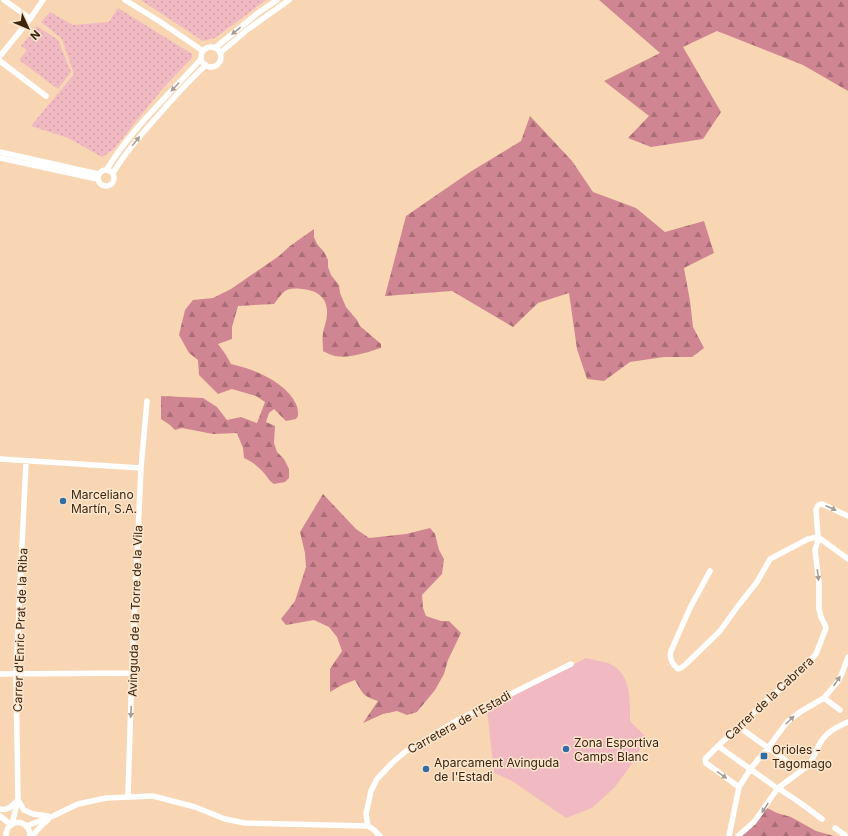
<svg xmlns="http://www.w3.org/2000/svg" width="848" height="836" font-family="Inter,sans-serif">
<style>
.grass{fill:url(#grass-dots)}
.forest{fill:url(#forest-firs)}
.park{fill:#f1bac3}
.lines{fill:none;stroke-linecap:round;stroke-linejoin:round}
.minor{stroke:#fff;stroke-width:5.5}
.oneway{fill:#a79d92}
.poi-dot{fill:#2f6ea5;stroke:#fce5ce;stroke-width:1.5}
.labels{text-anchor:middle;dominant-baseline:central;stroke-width:3;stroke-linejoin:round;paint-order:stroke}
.poi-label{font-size:12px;fill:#3b250d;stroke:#fce5ce;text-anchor:start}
.street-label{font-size:12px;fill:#3b250d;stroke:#fce5ce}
</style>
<defs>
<pattern id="grass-dots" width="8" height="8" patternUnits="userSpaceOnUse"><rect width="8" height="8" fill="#f1bac3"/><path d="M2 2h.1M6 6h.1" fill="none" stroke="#d0a0a6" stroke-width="1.8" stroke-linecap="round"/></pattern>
<pattern id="forest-firs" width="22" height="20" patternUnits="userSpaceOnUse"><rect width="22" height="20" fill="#d08593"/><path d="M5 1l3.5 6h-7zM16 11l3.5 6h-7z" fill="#aa6d76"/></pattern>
</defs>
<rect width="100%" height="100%" fill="#f8d6b3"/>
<path class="grass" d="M141 0H266L215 38 203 41Z
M118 8 192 54V58L164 87 114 149 102 157 68 138 31 126 74 74 62 39 41 22 50 12 73 25 109 22Z
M37 26 58 40 71 72 58 89 19 60 27 50 21 46Z"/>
<path class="forest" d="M599 0H848V91L803 65 717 31 683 47 721 112 703 139 651 147 628 138 649 116 604 81 660 53Z
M530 116 572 161 593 192 636 208 665 232 704 221 714 253 684 268 690 301 693 327 704 348 692 357H664L630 362 604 381 587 379 577 349 569 293 538 303 513 327 452 291 385 296 406 216 470 172 521 141Z
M314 229V237L317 244 324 252 328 260V267L331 275 339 285 340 293 346 307 357 320 360 326 381 344V348C368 352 349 359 335 356 331 355 327 353 323 351 323 345 322 339 323 333 324 327 327 320 327 314 328 298 317 290 302 289 285 287 284 291 274 304L238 306 232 327V339L218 344 226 355 231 364C254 369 286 382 296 404 298 408 298 412 298 416L296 419 286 421 274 409 269 413 266 422 275 426 274 443 277 452 284 459 289 469V478L285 482 274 484C268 480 268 477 263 472 258 466 251 461 244 458L243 448 237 433 213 434 182 428 175 430 170 425 161 419V396L203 398 217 407 227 420 241 417 257 423 265 402 256 396 232 389 218 394 199 375 198 360 189 353 179 335 185 310 193 300 213 298 231 289 279 256 290 246Z
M323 494 356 529 369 538 406 534 430 528 435 534 439 550 444 559 442 574 422 595 423 608 426 616 441 621H449L461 633 448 660 444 674 435 690 417 712 407 715 397 711 383 714 363 723 378 701C363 696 363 694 355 680L342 685 330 692V669L342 651 337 637 329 627 314 620 286 625 281 619 295 601 306 567 305 553 300 532Z
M767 808 777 813 791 817 816 831 834 836H741L761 816Z"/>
<path class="park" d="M586 658C593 660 601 661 608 663 632 673 630 700 630 721L646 737 634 761 615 787 592 808 566 818 512 781 494 773 487 710Z"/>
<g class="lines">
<path class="minor" d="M4 0 28 17
M125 0 159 21 203 51
M201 57a10 10 0 1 1 20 0a10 10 0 1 1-20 0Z
M215 48 258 13 277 0
M220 53 247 30 289 0
M0 56 30 19 43 0
M0 61 46 96
M0 152 98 174
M0 158 97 179
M107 169C132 128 169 95 201 59
M98 178a8 8 0 1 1 16 0a8 8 0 1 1-16 0Z
M113 173C125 153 140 136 155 119 171 101 187 82 206 65
M0 459 141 468
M818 537 848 559
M710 571 690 608 671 651C669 659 672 664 678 669L681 668 687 663 720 631 738 606 757 582 770 559 808 539 818 537
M0 674 132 673
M824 698 840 710
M739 727 792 765
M718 746 774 786
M739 787 710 766 706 763 705 759 718 746 769 698 795 677 816 654 826 628 825 625 821 617 819 609V583L815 550 818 541V537L816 510C817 506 818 504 822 504L848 516
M778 788 799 802 822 819
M128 796 132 667 141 468 147 401
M18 800 24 810 33 814 48 816
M0 809C8 811 12 806 18 800
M0 816 11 825
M12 824 18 800 16 674 26 461
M26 826 53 816 78 804 106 798 153 796 195 807 225 819 245 823 368 826 373 829 380 836
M368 826 366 814 371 791 377 779 393 762 405 752 456 721 571 664
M835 828 845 835
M6 836C6 819 29 817 30 836
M32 836 42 825 48 820
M729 836 739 787 751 768 768 748 787 722 800 712 824 698 839 680 844 668 848 657
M738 836 754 822 778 788 809 765C813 759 815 752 819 745 825 733 836 727 848 722"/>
</g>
<defs><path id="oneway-solid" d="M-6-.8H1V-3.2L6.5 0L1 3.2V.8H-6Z"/></defs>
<g class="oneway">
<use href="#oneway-solid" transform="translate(236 31) rotate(141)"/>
<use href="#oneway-solid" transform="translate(175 87) rotate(134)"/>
<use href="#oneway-solid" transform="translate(136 141) rotate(-52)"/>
<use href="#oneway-solid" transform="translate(831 508) rotate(24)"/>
<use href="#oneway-solid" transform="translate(818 575) rotate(83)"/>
<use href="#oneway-solid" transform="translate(837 681) rotate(-56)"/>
<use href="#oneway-solid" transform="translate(131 712) rotate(92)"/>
<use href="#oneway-solid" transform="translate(790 720) rotate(-45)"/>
<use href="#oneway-solid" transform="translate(722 775) rotate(35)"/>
<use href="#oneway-solid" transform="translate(765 808) rotate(123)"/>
</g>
<g class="poi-dot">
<circle cx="63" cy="501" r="4"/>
<circle cx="566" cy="749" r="4"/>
<rect x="760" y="752" width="8" height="8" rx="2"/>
<circle cx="426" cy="769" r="4"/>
</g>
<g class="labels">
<g class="poi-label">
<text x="71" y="494">Marceliano<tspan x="71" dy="14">Martín, S.A.</tspan></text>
<text x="574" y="742">Zona Esportiva<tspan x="574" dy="14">Camps Blanc</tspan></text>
<text x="772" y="749">Orioles -<tspan x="772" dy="14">Tagomago</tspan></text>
<text x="434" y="762">Aparcament Avinguda<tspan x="434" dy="14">de l'Estadi</tspan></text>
</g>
<g class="street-label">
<text transform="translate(135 611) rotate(-88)">Avinguda de la Torre de la Vila</text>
<text transform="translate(20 630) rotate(-88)">Carrer d'Enric Prat de la Riba</text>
<text transform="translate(769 698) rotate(-43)">Carrer de la Cabrera</text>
<text transform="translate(459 722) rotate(-29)">Carretera de l'Estadi</text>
</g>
</g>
<g transform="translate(28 28) rotate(134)" stroke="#fce5ce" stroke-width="3" paint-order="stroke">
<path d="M0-3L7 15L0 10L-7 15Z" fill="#3b250d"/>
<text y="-6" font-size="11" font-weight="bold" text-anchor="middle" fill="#3b250d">N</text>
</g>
</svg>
